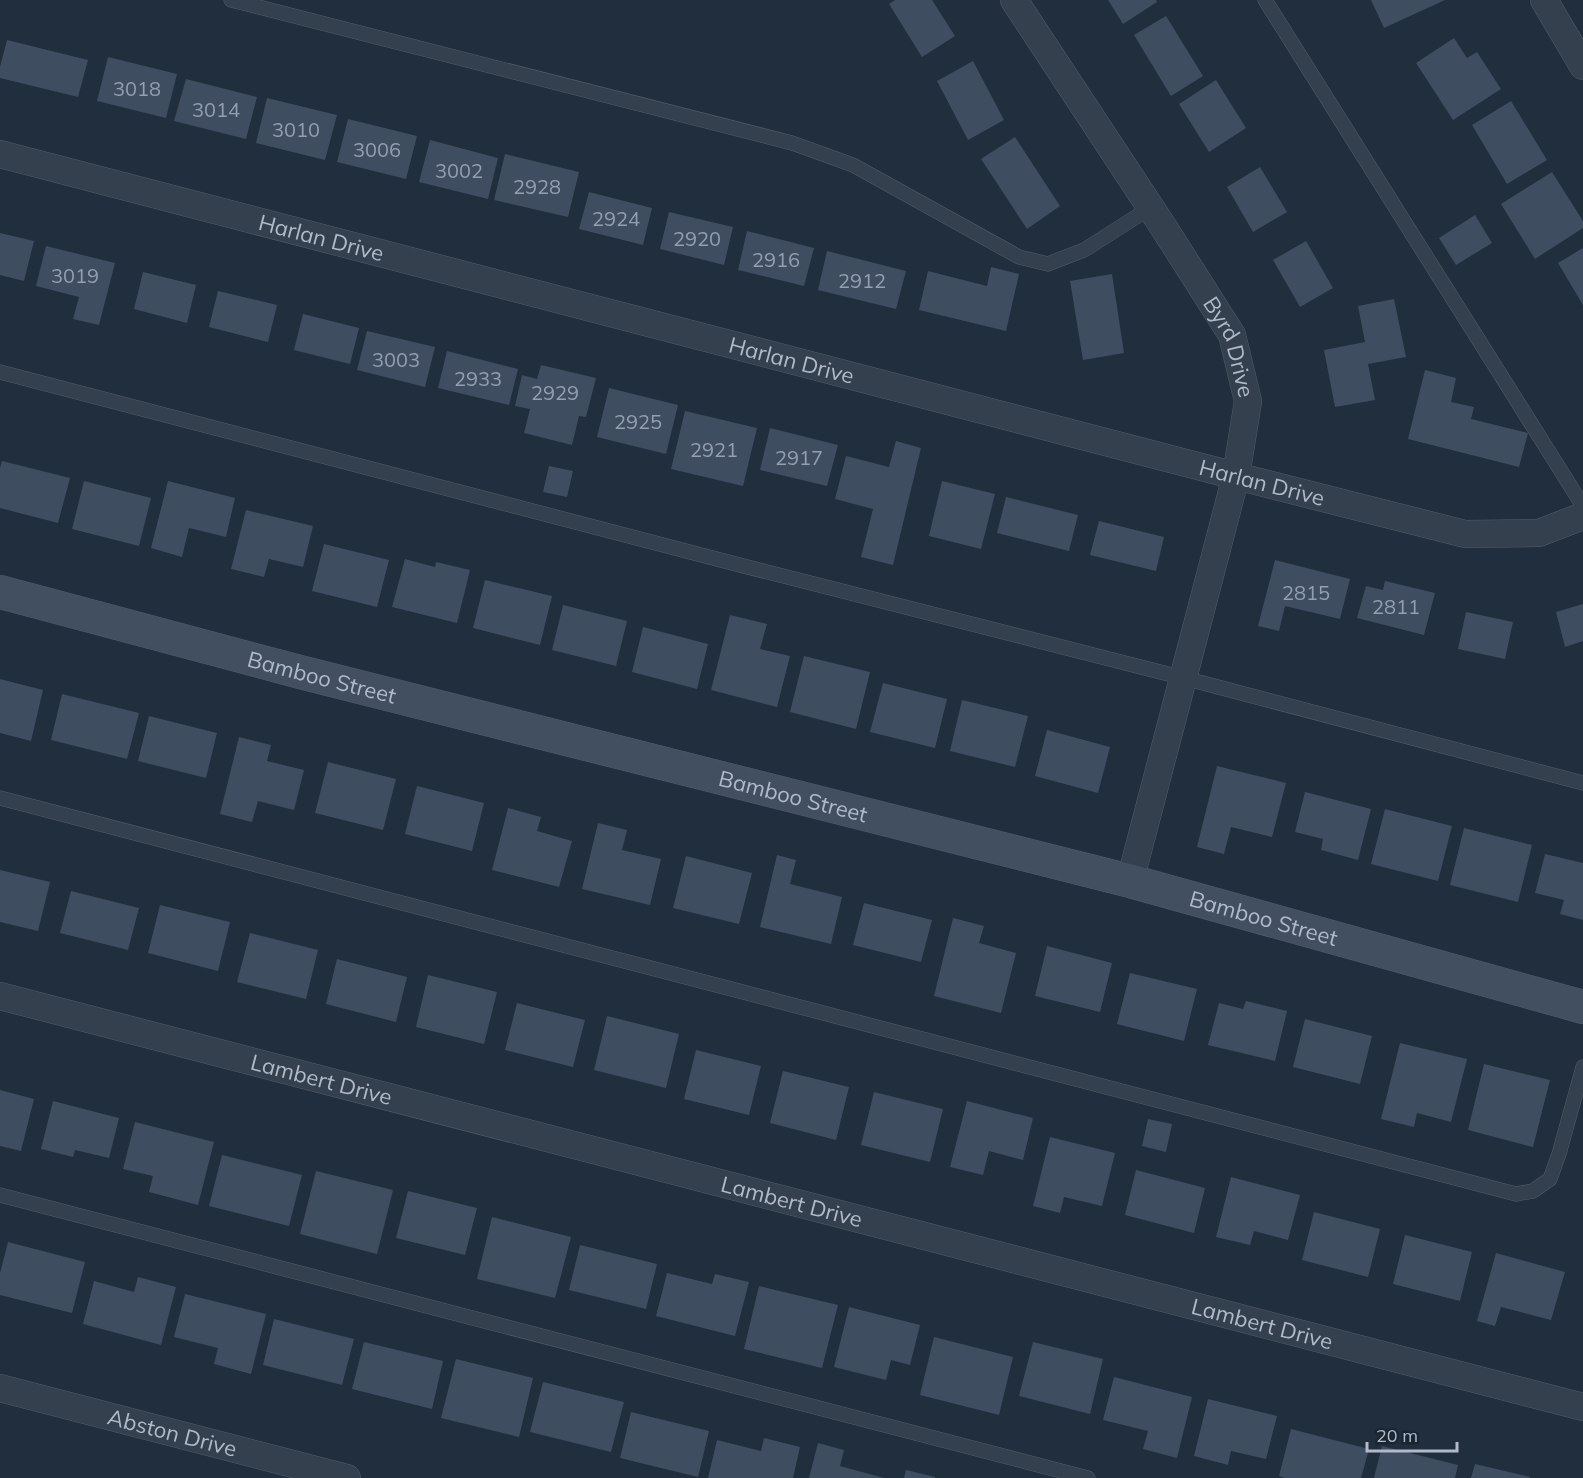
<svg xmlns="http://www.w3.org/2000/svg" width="1583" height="1478" font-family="Mulish,sans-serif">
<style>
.building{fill:#3f4d60}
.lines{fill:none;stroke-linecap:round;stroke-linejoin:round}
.lane-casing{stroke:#525d6b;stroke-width:15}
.street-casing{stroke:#525d6b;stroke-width:28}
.secondary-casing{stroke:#525d6b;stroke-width:34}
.lane{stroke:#34404d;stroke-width:14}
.street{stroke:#34404d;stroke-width:27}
.secondary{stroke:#424f61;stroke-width:33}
.labels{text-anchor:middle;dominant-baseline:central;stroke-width:4.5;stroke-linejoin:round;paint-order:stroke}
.number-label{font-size:20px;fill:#949faf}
.street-label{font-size:22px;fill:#b0bac9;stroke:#1a2532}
</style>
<rect width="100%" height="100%" fill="#202e3e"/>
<path class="building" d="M895 0H932L955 36 922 57 889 4Z
M1108 0H1156L1157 2 1123 24Z
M1371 0H1445L1384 28Z
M1166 16 1203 76 1171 96 1134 35Z
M1454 38 1467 58 1477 52 1501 89 1453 120 1416 63Z
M7 40 88 60 78 97 0 78V67Z
M108 57 177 74 166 118 97 101Z
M973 61 1004 120 968 140 937 81Z
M186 79 257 97 246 139 174 121Z
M1216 80 1246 128 1209 152 1179 104Z
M267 98 337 115 325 160 256 143Z
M1511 101 1547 160 1507 184 1472 125Z
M348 119 417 136 406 179 337 162Z
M1015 137 1060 206 1027 229 981 159Z
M430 140 498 158 488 199 419 182Z
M505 154 579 172 568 217 494 200Z
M1260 167 1287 212 1253 232 1227 187Z
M1552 172 1583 221V228L1535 259 1501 204Z
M589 192 652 208 643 245 579 229Z
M669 212 733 227 724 265 660 249Z
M1475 215 1492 243 1456 265 1439 238Z
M747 231 814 248 804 286 738 270Z
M0 233 34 241 24 281 0 275Z
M1306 241 1333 288 1300 307 1273 260Z
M46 246 115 263 99 325 73 319 79 297 36 286Z
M1583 248V305L1558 263Z
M827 251 906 271 896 309 818 290Z
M991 267 1019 274 1006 331 919 310 928 271 987 286Z
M143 272 196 285 187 323 134 309Z
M1112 274 1124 353 1083 360 1070 281Z
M218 291 277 305 268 342 209 327Z
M1394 299 1406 357 1368 364 1375 400 1335 407 1324 350 1365 342 1358 306Z
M303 314 359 328 350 364 294 350Z
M367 331 435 347 425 387 357 370Z
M447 351 518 369 509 405 438 388Z
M541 365 596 378 586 417 579 416 572 445 524 433 530 409 515 406 522 375 537 379Z
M1425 370 1456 378 1451 402 1474 407 1471 419 1528 433 1519 467 1408 439Z
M609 388 678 405 666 454 597 437Z
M685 411 757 428 743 486 671 469Z
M770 428 838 445 827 486 760 470Z
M896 441 921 448 893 565 861 557 873 509 835 499 846 456 889 467Z
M2 461 70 478 58 523 0 508V468Z
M549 466 573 471 567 497 543 492Z
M84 481 151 498 139 546 72 529Z
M168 481 235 498 226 537 189 528 182 557 151 548Z
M942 481 995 494 981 549 929 536Z
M1006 497 1078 515 1069 551 997 533Z
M246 510 313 526 303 567 269 559 264 577 231 569Z
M1099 521 1164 537 1156 571 1090 555Z
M324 544 389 560 377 607 312 591Z
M405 559 435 567 436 562 470 570 457 623 392 607Z
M1275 560 1350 579 1340 619 1285 606 1279 631 1258 626Z
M485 580 552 596 540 645 473 628Z
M1385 581 1435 593 1424 635 1357 618 1366 586 1383 590Z
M1583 604V641L1565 647 1556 612Z
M563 605 627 621 616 666 552 650Z
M1466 612 1513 622 1505 659 1458 649Z
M730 615 767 624 760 649 790 656 777 707 711 690Z
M643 627 708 644 697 689 632 672Z
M804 656 870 672 856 729 790 712Z
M0 679 43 690 31 741 0 733Z
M883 683 947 699 935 748 870 732Z
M62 694 139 713 127 759 51 740Z
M962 700 1028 716 1015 767 950 751Z
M149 716 217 733 206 778 138 761Z
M1047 730 1110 747 1098 793 1035 776Z
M239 737 271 745 267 761 304 770 294 810 258 801 252 822 220 814Z
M328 762 396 779 383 830 315 813Z
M1217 766 1286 783 1272 837 1231 827 1224 854 1197 847Z
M417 786 484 803 472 851 405 834Z
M1305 792 1371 809 1358 860 1321 850 1323 839 1295 832Z
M508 808 541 817 537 831 572 841 559 887 492 870Z
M1385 809 1452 826 1438 881 1371 864Z
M598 823 627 830 622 850 661 859 650 905 582 889Z
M1464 828 1532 845 1518 902 1450 885Z
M1545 854 1583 863V920L1560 914 1564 900 1535 893Z
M777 855 796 860 790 884 842 897 831 944 760 927Z
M686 856 752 873 739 924 673 908Z
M0 870 50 882 38 931 0 922Z
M71 891 139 908 128 950 60 933Z
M864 903 932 920 921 962 853 945Z
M160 905 230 922 218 971 148 953Z
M953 918 984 926 979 943 1016 953 1001 1013 934 996Z
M250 933 318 950 306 999 237 982Z
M1047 946 1112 963 1100 1012 1035 996Z
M337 959 407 977 396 1022 326 1004Z
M1130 973 1197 989 1184 1041 1117 1024Z
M428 975 497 992 484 1044 416 1027Z
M1246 1001 1287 1011 1275 1061 1208 1045 1219 1003 1243 1009Z
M517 1003 585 1020 573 1067 505 1050Z
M607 1016 679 1034 666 1088 594 1070Z
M1305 1019 1372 1036 1360 1084 1293 1067Z
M1400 1043 1467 1059 1451 1122 1417 1113 1414 1127 1381 1119Z
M696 1050 761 1066 749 1115 684 1099Z
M1484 1064 1550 1080 1533 1147 1468 1130Z
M783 1071 849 1087 836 1140 770 1123Z
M0 1090 34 1099 21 1151 0 1146Z
M874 1092 943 1109 930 1162 861 1145Z
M53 1101 119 1118 109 1158 75 1150 73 1157 41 1149Z
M967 1101 1033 1118 1023 1160 989 1151 983 1175 950 1167Z
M1148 1119 1172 1124 1166 1152 1142 1146Z
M135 1122 214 1142 198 1205 149 1192 153 1176 123 1169Z
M1050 1137 1115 1153 1102 1206 1064 1197 1060 1213 1033 1206Z
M222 1155 302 1175 289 1226 209 1206Z
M1136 1170 1205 1188 1194 1233 1125 1215Z
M316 1171 393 1190 377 1254 300 1234Z
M1231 1177 1300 1195 1288 1240 1254 1231 1250 1245 1216 1237Z
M408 1191 477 1208 465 1255 396 1238Z
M1314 1212 1380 1229 1368 1277 1302 1260Z
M492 1217 571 1237 555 1298 477 1279Z
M1405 1235 1472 1252 1460 1301 1393 1284Z
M8 1242 85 1262 72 1313 0 1295V1273Z
M580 1245 657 1264 646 1309 569 1290Z
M1496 1253 1565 1272 1551 1320 1501 1307 1495 1326 1477 1321Z
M667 1273 712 1284 715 1274 749 1282 735 1336 656 1316Z
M138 1277 176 1287 161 1345 83 1324 94 1281 134 1292Z
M759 1286 838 1305 822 1368 744 1349Z
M185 1294 266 1314 251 1374 214 1364 218 1348 174 1337Z
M849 1307 920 1325 910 1365 891 1360 886 1380 834 1367Z
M274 1319 354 1339 342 1385 263 1365Z
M934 1337 1013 1357 999 1415 920 1395Z
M364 1342 443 1361 432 1409 352 1389Z
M1033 1342 1103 1359 1090 1414 1019 1396Z
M456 1359 533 1378 519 1437 441 1418Z
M1114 1377 1192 1397 1177 1458 1143 1449 1148 1431 1103 1420Z
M543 1382 624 1402 611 1452 530 1432Z
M1208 1399 1277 1416 1266 1459 1231 1451 1228 1465 1194 1456Z
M631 1412 709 1431 698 1477 620 1458Z
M1291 1429 1369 1449 1361 1478H1285L1279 1476Z
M764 1438 800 1447 793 1478H708L717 1440 761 1451Z
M818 1443 844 1450 840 1466 884 1478H809Z
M1382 1446 1458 1465 1455 1478H1374Z
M1475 1464 1530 1477V1478H1471Z
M906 1470 935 1477V1478H904Z"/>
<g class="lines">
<defs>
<path id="lane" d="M231 0 792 143 853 165 1019 257 1048 264 1084 250 1150 208
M1265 0 1583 506
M0 372 732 563 1184 678 1583 783
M0 798 1516 1194 1533 1191 1550 1179 1559 1154 1583 1067
M0 1195 1088 1478"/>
<g id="street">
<path id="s1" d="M1014 0 1164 228 1232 335 1248 401 1236 476 1130 881"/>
<path d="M1544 0 1583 66"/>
<path id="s2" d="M0 154 1236 476 1465 534 1539 533 1583 516"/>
<path id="s3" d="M0 996 1583 1407"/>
<path id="s4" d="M0 1388 347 1478"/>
</g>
<g id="secondary">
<path id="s5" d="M0 592 300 672 1130 881 1583 1007"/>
</g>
</defs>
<use href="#lane" class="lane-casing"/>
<use href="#street" class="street-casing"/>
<use href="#secondary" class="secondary-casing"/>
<use href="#lane" class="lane"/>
<use href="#street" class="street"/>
<use href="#secondary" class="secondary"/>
</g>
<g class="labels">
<g class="number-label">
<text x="137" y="88">3018</text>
<text x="216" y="109">3014</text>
<text x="296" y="129">3010</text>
<text x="377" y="149">3006</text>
<text x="459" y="170">3002</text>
<text x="537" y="186">2928</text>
<text x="616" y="218">2924</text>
<text x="697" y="238">2920</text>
<text x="776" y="259">2916</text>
<text x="75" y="275">3019</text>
<text x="862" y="280">2912</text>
<text x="396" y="359">3003</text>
<text x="478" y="378">2933</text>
<text x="555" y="392">2929</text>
<text x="638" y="421">2925</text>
<text x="714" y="449">2921</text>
<text x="799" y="457">2917</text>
<text x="1306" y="592">2815</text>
<text x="1396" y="606">2811</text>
</g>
<g class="street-label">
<text stroke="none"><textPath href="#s2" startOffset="332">Harlan Drive</textPath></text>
<text stroke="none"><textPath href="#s1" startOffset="410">Byrd Drive</textPath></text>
<text stroke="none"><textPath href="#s2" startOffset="818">Harlan Drive</textPath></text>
<text stroke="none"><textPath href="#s2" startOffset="1304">Harlan Drive</textPath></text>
<text stroke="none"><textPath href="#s5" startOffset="333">Bamboo Street</textPath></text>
<text stroke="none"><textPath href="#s5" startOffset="819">Bamboo Street</textPath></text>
<text stroke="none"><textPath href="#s5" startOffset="1305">Bamboo Street</textPath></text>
<text stroke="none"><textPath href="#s3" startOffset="332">Lambert Drive</textPath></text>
<text stroke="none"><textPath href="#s3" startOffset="818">Lambert Drive</textPath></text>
<text stroke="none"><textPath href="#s3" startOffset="1304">Lambert Drive</textPath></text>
<text stroke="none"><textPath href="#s4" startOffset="178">Abston Drive</textPath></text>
</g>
</g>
<path d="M1367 1442v9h90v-9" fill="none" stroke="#b0bac9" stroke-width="3"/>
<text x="1376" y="1442" font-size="18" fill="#b0bac9" stroke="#1a2532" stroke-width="4.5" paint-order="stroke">20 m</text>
</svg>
